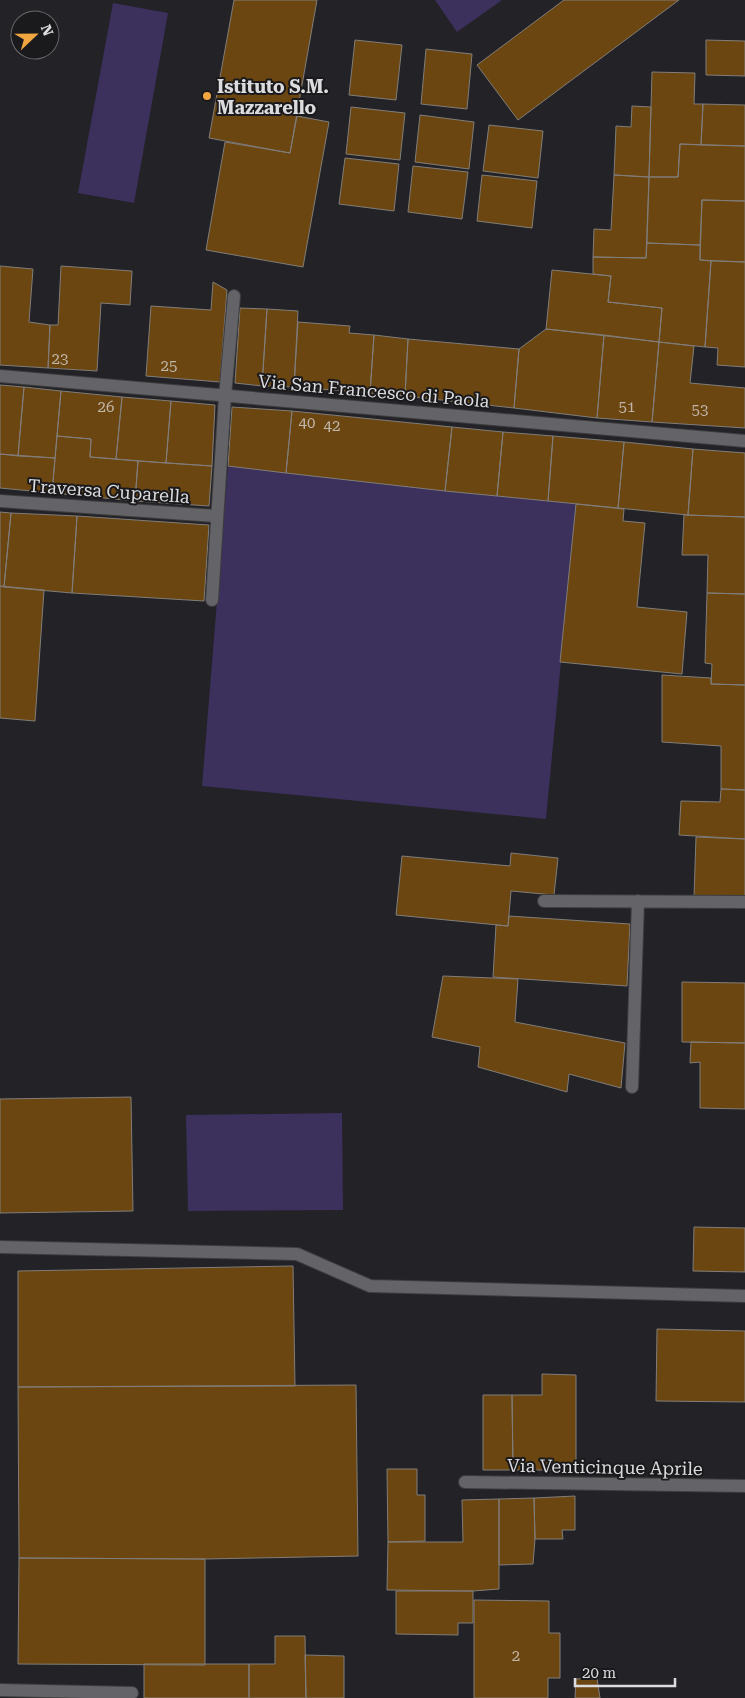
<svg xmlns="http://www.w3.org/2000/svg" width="745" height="1698" font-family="'Roboto Serif',serif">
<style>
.green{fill:#3c305d}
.building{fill:#6c4610;stroke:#807d7a}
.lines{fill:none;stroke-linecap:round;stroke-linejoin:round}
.lane-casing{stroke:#3e3e40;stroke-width:14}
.street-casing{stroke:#3e3e40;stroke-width:14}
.lane{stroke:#646468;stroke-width:12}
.street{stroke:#646468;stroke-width:12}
.poi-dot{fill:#f1a63f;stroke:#1a191c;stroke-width:2}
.labels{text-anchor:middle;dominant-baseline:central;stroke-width:4;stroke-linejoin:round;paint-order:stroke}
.number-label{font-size:15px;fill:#c0b6aa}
.poi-label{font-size:18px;font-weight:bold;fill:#dcdbdd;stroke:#1a191c;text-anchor:start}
.street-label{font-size:18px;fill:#dcdbdd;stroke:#1a191c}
</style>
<rect width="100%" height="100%" fill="#232226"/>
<path class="green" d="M435 0H502L457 32Z
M113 3 168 13 134 203 78 193Z
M228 466 576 504 546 819 202 786Z
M342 1113 343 1210 188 1211 186 1115Z"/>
<path class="building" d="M234 0H317L290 153 209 138Z
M564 0H679L518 120 477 65Z
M355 40 402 45 396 100 349 95Z
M706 40 745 41V76L706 75Z
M426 49 472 54 467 109 421 104Z
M652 72 695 73 694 104H703L701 145 680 144 678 177H649Z
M703 104 745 105V146L701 145Z
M632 106 651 107 649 177 614 175 616 126 631 127Z
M351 107 405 113 400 160 346 154Z
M420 115 474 122 469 169 415 162Z
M297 116 329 122 303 267 206 250 225 142 290 153Z
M489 125 543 131 538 178 483 171Z
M680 144 745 146V201L702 200 700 245 647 243 649 177H678Z
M345 158 399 164 394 211 339 204Z
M413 166 468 172 462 219 408 212Z
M482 175 537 181 532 228 477 221Z
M614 175 649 177 646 258 593 257 594 229 611 230Z
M702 200 745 201V262L700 260Z
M647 243 700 245V260L711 261 705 347 659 342 662 308 608 302 611 276 593 274V257L646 258Z
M711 261 745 262V367L717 365 718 348 705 347Z
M0 266 33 269 29 322 50 325 48 368 0 365Z
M61 266 132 271 130 305 101 303 97 371 48 368 50 325H58Z
M552 270 611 276 608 302 662 308 659 342 546 329Z
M213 282 227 290 220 382 146 376 151 306 211 310Z
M240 308 267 309 262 386 235 383Z
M267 309 298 311 294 387 262 386Z
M298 322 350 326 349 333 374 335 370 393 294 387Z
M546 329 604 335 597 418 514 408 519 349Z
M374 335 408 339 405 396 370 393Z
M604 335 659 342 652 422 597 418Z
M408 339 519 349 514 408 405 396Z
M659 342 694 346 690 383 745 388V428L652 422Z
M0 385 24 387 18 456 0 454Z
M24 387 61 391 55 458 18 456Z
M61 391 122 397 116 459 90 457 91 439 57 436Z
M122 397 171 401 166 463 116 459Z
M171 401 215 405 212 466 166 463Z
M232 407 292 411 286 473 228 466Z
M292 411 452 427 445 491 286 473Z
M452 427 503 432 497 496 445 491Z
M503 432 553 436 548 501 497 496Z
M57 436 91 439 90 457 138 461 135 501 52 493Z
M553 436 624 442 618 508 548 501Z
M624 442 693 449 688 515 618 508Z
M693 449 745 453V517L688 515Z
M0 454 55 458 52 493 0 488Z
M138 461 212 466 209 506 135 501Z
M576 504 624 509 623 521 645 523 637 607 687 612 682 674 560 662Z
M0 512 11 513 4 587 0 586Z
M11 513 77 516 72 593 4 587Z
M684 515 745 517V594L707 593 708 555H682Z
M77 516 209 525 204 601 72 593Z
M0 586 44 590 35 721 0 718Z
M707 593 745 594V685L711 684 712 664 705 663Z
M662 675 711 678V684L745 685V790L721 789V746L662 742Z
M721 789 745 790V839L679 835 681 801 720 802Z
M696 837 745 839V899L694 897Z
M511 853 558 858 554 895 511 891 508 926 396 915 402 856 510 866Z
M509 916 630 924 627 986 493 977 496 925 508 926Z
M443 976 518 979 515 1022 625 1043 621 1088 569 1074 567 1092 478 1067 480 1047 432 1037Z
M682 982 745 983V1043L682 1042Z
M691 1042 745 1043V1109L700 1108V1062L690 1063Z
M131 1097 133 1211 0 1213V1099Z
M694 1227 745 1228V1272L693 1271Z
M293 1266 295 1386 18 1387V1271Z
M657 1329 745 1331V1402L656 1401Z
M542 1374 576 1375V1470H513L512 1395H542Z
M356 1385 358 1556 205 1559 19 1558 18 1387Z
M483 1395H512L513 1470H483Z
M387 1469H417V1495H425V1541L388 1542Z
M575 1496V1530H562L563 1539H535L534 1498Z
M534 1498 535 1539 533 1564 499 1565V1499Z
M499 1499V1589L473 1591 387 1590 388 1542H463L462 1500Z
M19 1558 205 1559V1665L18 1664Z
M396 1591H473V1623H458V1635L396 1634Z
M474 1600 549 1601V1633H560V1678H548V1698H474Z
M275 1636H305L306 1698H249V1664H275Z
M305 1655 344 1656V1698H306Z
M144 1664H249V1698H144Z
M597 1678 600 1698H575L576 1679Z"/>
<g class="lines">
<defs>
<path id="lane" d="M0 501 216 516
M212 600 225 396 234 296
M544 901 745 902
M632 1087 638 901
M0 1247 297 1254 370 1286 745 1296
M465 1482 745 1486
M0 1690 132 1693"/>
<path id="street" d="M0 376 745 441"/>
</defs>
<use href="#lane" class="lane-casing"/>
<use href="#street" class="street-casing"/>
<use href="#lane" class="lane"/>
<use href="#street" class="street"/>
</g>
<circle class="poi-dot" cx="207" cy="96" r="5"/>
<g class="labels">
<g class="number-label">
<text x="60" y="359">23</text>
<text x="169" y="366">25</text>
<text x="106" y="407">26</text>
<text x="627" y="407">51</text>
<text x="700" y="410">53</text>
<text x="307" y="423">40</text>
<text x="332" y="426">42</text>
<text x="516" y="1656">2</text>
</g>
<g class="poi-label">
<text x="217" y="86">Istituto S.M.<tspan x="217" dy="21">Mazzarello</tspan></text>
</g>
<g class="street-label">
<text transform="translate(374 391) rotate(5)">Via San Francesco di Paola</text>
<text transform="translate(109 491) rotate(4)">Traversa Cuparella</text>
<text transform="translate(605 1467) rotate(1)">Via Venticinque Aprile</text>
</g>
</g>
<g transform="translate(35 35) rotate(68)"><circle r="24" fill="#1a191c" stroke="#686769"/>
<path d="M0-4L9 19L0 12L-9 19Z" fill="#f1a63f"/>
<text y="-8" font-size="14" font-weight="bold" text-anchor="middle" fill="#dcdbdd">N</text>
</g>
<path d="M575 1678v8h100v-8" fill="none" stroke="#dcdbdd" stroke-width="2.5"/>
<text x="582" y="1678" font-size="15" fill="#dcdbdd" stroke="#1a191c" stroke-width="4" paint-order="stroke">20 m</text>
</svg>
